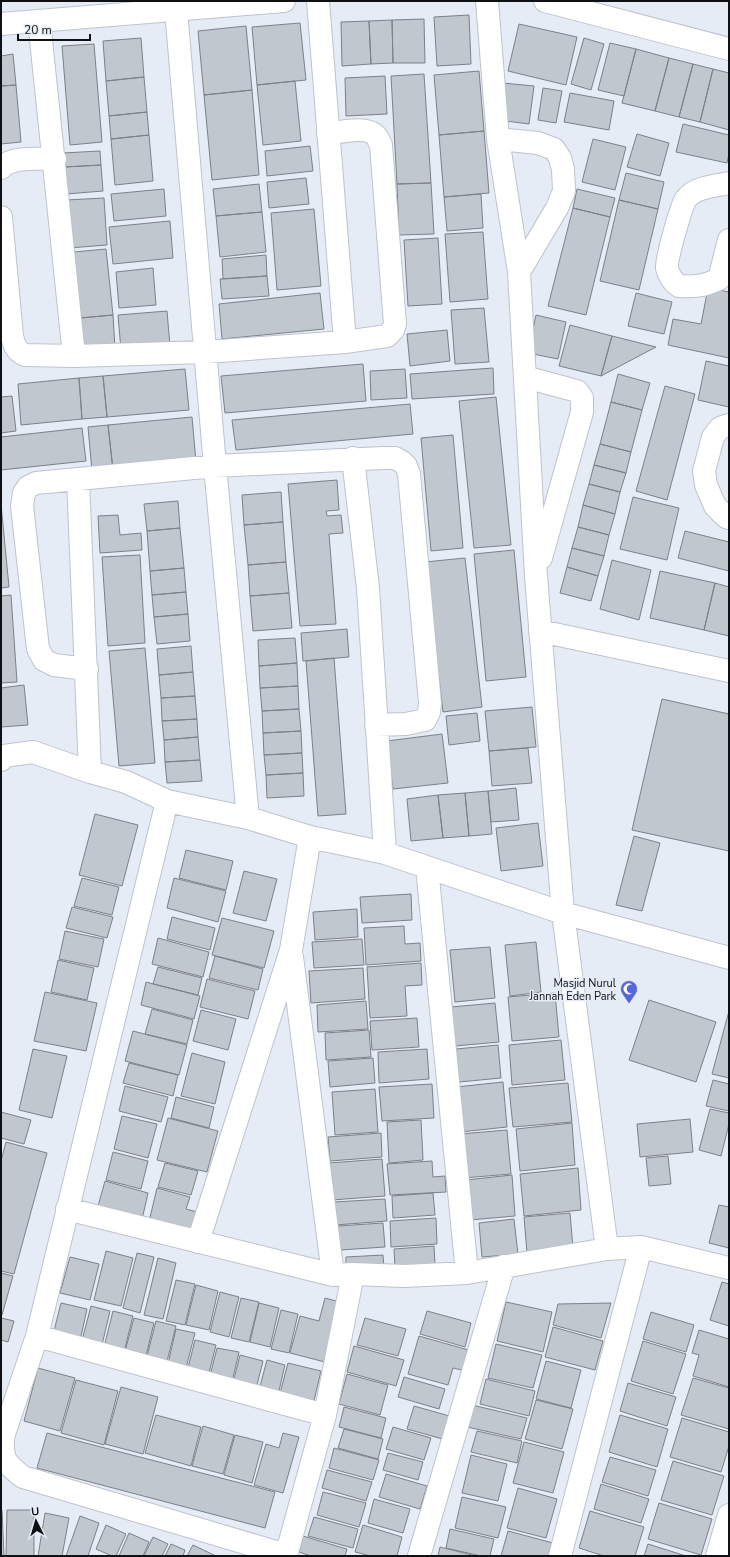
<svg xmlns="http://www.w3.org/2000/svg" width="730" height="1557" font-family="'Nunito Sans',sans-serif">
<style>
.building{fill:#c1c7cf;stroke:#7c8189}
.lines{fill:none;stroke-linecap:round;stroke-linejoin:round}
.minor-casing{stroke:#bdc3cc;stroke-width:24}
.minor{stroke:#fff;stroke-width:22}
.labels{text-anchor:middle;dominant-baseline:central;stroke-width:3;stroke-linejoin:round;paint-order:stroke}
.poi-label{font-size:11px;fill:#0e1013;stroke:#e6ecf5;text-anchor:end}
</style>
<rect width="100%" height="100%" fill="#e6ecf5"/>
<path class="building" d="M469 15 471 64 437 66 434 17Z
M424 19 425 63H393L392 20Z
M392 20 393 63 371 64 369 21Z
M369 21 371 64 342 66 341 22Z
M300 23 306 80 257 85 252 27Z
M519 24 577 37 566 85 508 71Z
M246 26 252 90 204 95 198 31Z
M141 38 144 77 106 81 103 41Z
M584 38 604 44 591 90 571 84Z
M610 43 636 49 624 96 598 90Z
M94 44 102 142 70 145 62 46Z
M636 49 669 58 655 111 622 103Z
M13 54 16 85 1 86V56Z
M669 58 693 64 679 117 655 111Z
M693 64 713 69 700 122 679 117Z
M713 69 729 73V130L700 122Z
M479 71 484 131 439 135 434 75Z
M424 74 431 183 397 184 391 76Z
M385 76 387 114 346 116 345 78Z
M144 77 147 112 109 116 106 81Z
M295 81 301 141 263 145 257 85Z
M503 83 534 86 529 124 498 120Z
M16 85 21 142 1 144V86Z
M543 88 562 91 556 123 538 120Z
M252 90 259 175 212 180 204 95Z
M570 93 614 101 609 130 564 122Z
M147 112 149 135 111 139 109 116Z
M683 124 729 135V153L727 163 676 152Z
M484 131 489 193 444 197 439 135Z
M637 134 669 143 660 176 627 167Z
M149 135 153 181 115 185 111 139Z
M593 139 626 147 615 190 582 182Z
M310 146 313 171 267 176 265 151Z
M100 151 101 165 64 167 63 153Z
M101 165 103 191 66 194 64 167Z
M626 173 664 182 658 209 619 200Z
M306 178 309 204 269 208 267 182Z
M431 183 434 234 399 235 397 184Z
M259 184 262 212 216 216 213 189Z
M164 189 166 216 114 221 111 194Z
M577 189 615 198 610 217 573 208Z
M481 194 483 228 447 231 444 197Z
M104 198 107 245 69 248 66 200Z
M619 200 658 209 639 290 600 281Z
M573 208 610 217 586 315 548 306Z
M314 209 321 286 277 290 271 213Z
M262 212 266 252 220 257 216 216Z
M170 221 173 258 113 264 109 227Z
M483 232 488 299 450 302 445 234Z
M438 238 442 304 408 306 404 240Z
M106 249 113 315 80 318 74 252Z
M266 255 267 276 223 279 222 259Z
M153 268 156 305 119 308 116 272Z
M267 276 269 296 222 299 220 279Z
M708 288 729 292V358L668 345 673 319 701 324Z
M320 293 324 329 222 339 219 304Z
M636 293 672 302 664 334 628 326Z
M484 308 489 362 455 364 451 310Z
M167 311 170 346 121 350 118 315Z
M113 315 115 348 83 351 80 318Z
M536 315 566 322 558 359 528 353Z
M570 325 612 336 601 376 559 366Z
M447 330 450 361 410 366 407 334Z
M612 336 656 347 601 376Z
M706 361 729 366V407L698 400Z
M363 364 366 401 225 413 221 376Z
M493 368 494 394 412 399 410 374Z
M185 369 189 410 107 417 103 376Z
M405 369 407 398 371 400 370 371Z
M618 374 650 383 642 410 611 402Z
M103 376 107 417 82 419 79 378Z
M79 378 82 419 21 425 18 384Z
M665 386 695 394 667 500 636 491Z
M12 396 16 431 1 433V397Z
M496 397 511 545 474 548 459 401Z
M611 402 642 410 631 452 600 444Z
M410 404 413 434 236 450 232 420Z
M192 417 196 462 113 470 108 425Z
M108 425 113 470 92 471 88 427Z
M82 428 86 461 1 470V437Z
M453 435 463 548 431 551 421 438Z
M600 444 631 452 626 473 594 465Z
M594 465 626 473 620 492 589 484Z
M337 480 339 510 326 511 327 516 341 515 343 533 329 534 336 624 300 626 288 484Z
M589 484 620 492 615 514 583 505Z
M281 492 283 522 244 525 242 495Z
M633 497 679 508 667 560 620 549Z
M178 501 180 528 147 531 144 504Z
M1 504 9 587 1 588Z
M583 505 615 514 609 535 578 527Z
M118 515 120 535 141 533 142 550 100 553 98 516Z
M283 522 286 562 248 565 244 525Z
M578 527 609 535 604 556 572 548Z
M180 528 184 568 150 571 147 531Z
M685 531 729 542V571L678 558Z
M572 548 604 556 598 576 567 567Z
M514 550 526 677 486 681 474 554Z
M140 555 145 643 108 646 102 557Z
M465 558 482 707 443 712 425 562Z
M612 560 651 570 639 620 600 609Z
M286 562 289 593 250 596 248 565Z
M567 567 598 576 591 601 560 593Z
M184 568 186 592 152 595 150 571Z
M660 571 715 583 704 630 650 618Z
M715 583 729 587V636L704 630Z
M186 592 188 614 154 617 152 595Z
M289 593 292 628 253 631 250 596Z
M11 595 17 682 1 683V596Z
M188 614 190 641 157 644 154 617Z
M347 629 349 657 303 661 301 633Z
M295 638 297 663 259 666 258 640Z
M191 646 193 672 159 675 157 649Z
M145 648 155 763 119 766 109 651Z
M334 658 346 814 318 816 306 661Z
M297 663 298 686 260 688 259 666Z
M193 672 195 696 161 698 159 675Z
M24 685 28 725 1 727V688Z
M298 686 299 709 262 711 260 688Z
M195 696 197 719 162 721 161 698Z
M662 699 729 714V851L632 830Z
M532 707 536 747 489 751 485 711Z
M299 709 301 731 263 733 262 711Z
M477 713 480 741 449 745 446 716Z
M197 719 198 737 164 740 162 721Z
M301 731 302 753 264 755 263 733Z
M442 734 448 783 393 789 387 741Z
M198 737 200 760 165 762 164 740Z
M528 748 532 783 492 786 489 751Z
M302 753 303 773 266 775 264 755Z
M200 760 202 781 167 783 165 762Z
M303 773 304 796 267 798 266 775Z
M516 788 519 820 491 822 488 791Z
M488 791 492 834 469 836 465 793Z
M465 793 469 836 443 838 438 795Z
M438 795 443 838 411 841 407 799Z
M95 814 138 825 122 886 79 875Z
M538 823 543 866 501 871 496 828Z
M634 836 660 843 642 911 616 905Z
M186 850 233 861 226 890 179 878Z
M244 871 277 879 266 921 233 913Z
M82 878 119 887 112 915 74 906Z
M174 878 226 891 218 922 167 908Z
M411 894 412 920 362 923 360 897Z
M72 907 113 917 107 938 66 928Z
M357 909 358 937 315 940 313 912Z
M172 917 215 928 210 950 167 939Z
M222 918 274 931 264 968 212 955Z
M404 926 405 944 420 943 421 961 366 965 364 928Z
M65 931 104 939 98 967 59 959Z
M158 938 209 952 203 977 152 964Z
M362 939 364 965 314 968 312 942Z
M536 942 541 992 510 996 505 945Z
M490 947 495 998 455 1002 450 950Z
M215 956 263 969 258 990 209 978Z
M58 960 94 968 87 1000 51 992Z
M421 963 422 985 405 986 407 1016 370 1018 367 967Z
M158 967 202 978 198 995 153 984Z
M363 968 365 999 311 1003 309 971Z
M207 979 255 991 248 1019 200 1007Z
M146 982 200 996 194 1019 141 1005Z
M45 992 97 1003 86 1051 34 1041Z
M555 993 559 1037 512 1041 508 997Z
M649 1000 716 1022 696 1082 629 1060Z
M366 1001 368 1029 318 1032 317 1005Z
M495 1003 499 1042 455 1046 451 1007Z
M152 1009 193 1020 187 1044 145 1034Z
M201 1010 236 1019 228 1050 193 1041Z
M729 1011V1078L712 1074Z
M417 1018 419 1047 372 1050 370 1021Z
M369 1030 371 1057 326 1060 325 1033Z
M133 1031 187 1045 179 1075 125 1061Z
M561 1040 565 1080 512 1085 509 1045Z
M498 1045 501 1078 459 1082 456 1049Z
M33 1049 67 1056 52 1118 19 1110Z
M427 1049 429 1079 379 1083 378 1052Z
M192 1053 225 1062 215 1104 181 1096Z
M373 1058 375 1083 330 1087 328 1061Z
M129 1063 178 1075 173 1096 123 1083Z
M713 1080 729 1084V1111L706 1106Z
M503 1082 507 1127 460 1132 456 1087Z
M568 1083 572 1122 513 1127 509 1088Z
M432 1084 434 1118 382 1121 379 1087Z
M125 1086 168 1097 161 1122 119 1111Z
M375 1089 378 1132 335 1135 332 1092Z
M176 1097 214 1107 209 1128 171 1118Z
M710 1109 729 1113V1124L721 1156 699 1150Z
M1 1112 31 1120 24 1144 1 1138Z
M122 1116 157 1124 148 1158 114 1149Z
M168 1118 218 1131 207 1172 157 1160Z
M690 1119 693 1152 640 1157 637 1124Z
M421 1120 423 1160 389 1163 387 1122Z
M572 1123 575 1165 520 1171 516 1129Z
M507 1130 511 1174 463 1178 460 1134Z
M381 1133 382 1157 330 1161 328 1137Z
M6 1142 47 1153 14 1274 1 1271V1161Z
M113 1152 148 1161 141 1189 106 1180Z
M668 1156 671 1184 649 1186 646 1158Z
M382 1159 385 1196 332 1200 329 1163Z
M432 1161 433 1177 445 1176 446 1192 390 1195 387 1164Z
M165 1163 198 1171 191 1195 158 1187Z
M578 1168 581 1210 524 1216 520 1174Z
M512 1175 515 1216 470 1220 466 1180Z
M105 1181 148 1193 141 1224 96 1213Z
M157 1188 190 1197 186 1209 201 1213 195 1238 148 1226Z
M433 1193 435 1215 393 1218 392 1196Z
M385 1199 387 1221 335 1225 334 1202Z
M719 1205 729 1207V1248L709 1243Z
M570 1213 573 1248 527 1253 524 1217Z
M436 1218 437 1244 391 1247 390 1221Z
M514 1219 518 1254 482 1257 479 1223Z
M383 1223 385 1247 340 1250 338 1226Z
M434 1246 435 1265 395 1268 394 1249Z
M106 1251 133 1258 121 1306 94 1300Z
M137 1253 154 1257 140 1313 123 1308Z
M383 1255 384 1269 346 1271V1257Z
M70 1257 99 1264 90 1300 60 1293Z
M158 1258 176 1263 163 1319 144 1315Z
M1 1273 13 1276 2 1315H1Z
M176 1280 195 1284 185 1325 166 1321Z
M722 1282 729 1284V1326L710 1320Z
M196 1285 218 1291 209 1330 186 1325Z
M220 1292 239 1297 229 1337 210 1332Z
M241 1298 259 1302 249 1342 231 1338Z
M325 1298 340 1302 325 1362 290 1353 300 1316 319 1321Z
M506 1302 552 1312 543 1352 497 1341Z
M61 1303 87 1309 80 1341 53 1335Z
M259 1303 279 1308 270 1347 250 1342Z
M611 1303 601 1338 553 1325 558 1304Z
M91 1306 110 1311 101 1349 81 1344Z
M281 1310 298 1314 289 1353 271 1349Z
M113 1311 133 1316 123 1356 103 1351Z
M427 1311 471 1323 465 1347 420 1334Z
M651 1312 694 1325 686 1352 643 1339Z
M1 1318 14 1321 8 1342 1 1340Z
M134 1318 154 1323 145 1360 124 1355Z
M365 1318 406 1329 398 1356 357 1345Z
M156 1321 176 1326 166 1365 146 1360Z
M553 1327 603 1341 595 1370 545 1357Z
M176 1329 195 1333 185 1372 167 1368Z
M699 1330 729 1339V1387L693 1376 699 1355 692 1353Z
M419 1336 472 1351 466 1371 453 1368 448 1385 408 1374Z
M195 1340 216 1345 207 1381 186 1376Z
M643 1341 686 1354 673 1394 631 1381Z
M496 1344 542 1355 533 1388 488 1378Z
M354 1346 404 1360 396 1386 347 1372Z
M217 1348 239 1352 231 1386 209 1380Z
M240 1355 263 1361 255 1393 232 1387Z
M267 1360 285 1365 278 1395 259 1390Z
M546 1361 581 1370 571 1408 536 1399Z
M288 1363 321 1371 313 1405 279 1397Z
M38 1368 75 1378 60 1431 24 1421Z
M347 1374 388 1385 380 1415 339 1404Z
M404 1377 445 1389 439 1409 398 1397Z
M693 1378 729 1388V1429L681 1415Z
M486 1379 535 1391 529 1416 480 1404Z
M76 1380 118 1391 104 1445 61 1433Z
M628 1383 676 1397 667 1426 620 1411Z
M121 1387 158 1397 143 1454 105 1444Z
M536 1400 573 1409 562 1449 525 1439Z
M472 1405 527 1418 521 1439 467 1427Z
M414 1406 453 1417 446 1440 407 1429Z
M344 1407 386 1418 381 1438 339 1427Z
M156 1415 201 1427 191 1466 145 1453Z
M620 1415 668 1429 657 1467 609 1452Z
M682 1418 729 1432V1446L721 1472 670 1457Z
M203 1426 234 1435 223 1474 192 1466Z
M393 1427 431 1438 424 1460 386 1449Z
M344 1429 383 1439 378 1459 338 1448Z
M477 1431 522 1441 517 1463 471 1452Z
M47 1433 275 1492 265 1528 37 1468Z
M283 1433 299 1437 283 1493 254 1485 266 1444 279 1448Z
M235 1435 263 1442 252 1483 224 1475Z
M524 1442 564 1452 553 1493 513 1483Z
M334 1448 379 1460 373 1480 329 1468Z
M388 1453 423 1462 418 1480 383 1470Z
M471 1455 507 1464 498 1501 462 1493Z
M610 1457 656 1470 648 1496 602 1482Z
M673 1461 724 1476 712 1515 661 1500Z
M327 1470 372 1482 366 1501 322 1488Z
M386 1474 427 1486 420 1509 379 1497Z
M601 1484 649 1499 641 1523 594 1509Z
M518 1488 557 1499 546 1538 507 1528Z
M323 1492 366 1503 359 1527 317 1515Z
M462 1497 506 1507 498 1538 455 1528Z
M374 1499 410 1509 403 1533 368 1523Z
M659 1503 712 1519 701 1555 648 1539Z
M1 1510H2L4 1556H1Z
M7 1510H34V1556H6Z
M590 1511 644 1527 635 1556H604L579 1548Z
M45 1513 69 1518 62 1556H38Z
M80 1516 99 1523 88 1556H66Z
M314 1517 358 1529 353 1548 308 1536Z
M106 1525 126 1534 116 1556H112L96 1549Z
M363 1525 402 1537 397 1556H371L355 1552Z
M450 1529 494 1539 490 1556H481L446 1548Z
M508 1531 553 1543 550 1556H501Z
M129 1533 149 1542 143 1556H119Z
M303 1536 347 1549 345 1556H311L299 1552Z
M153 1537 168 1544 162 1556H144Z
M171 1544 185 1550 183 1556H165Z
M648 1544 686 1556H644Z
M193 1545 216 1556H187Z
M440 1547 476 1556H438Z"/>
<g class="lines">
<defs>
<path id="minor" d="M318 1 345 342
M487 1 498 139 519 272 536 576 563 913 607 1249
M545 1 729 49
M176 10 215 466 248 818
M39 21 74 356
M1 24 284 1
M498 139 538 143 554 149 560 158 563 169 564 191 557 208 519 272
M1 168C12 156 39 159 55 159
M729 183C715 186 695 187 686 199 681 206 666 260 667 268 669 276 673 282 679 286 694 287 705 286 719 279L729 240
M1 217 12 336C14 345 16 351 25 355L74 356 206 352 345 342 387 336 393 330 395 324 381 145C380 143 378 139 377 137 368 125 340 132 328 134
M525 377 577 391 582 398V412L541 558
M729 425 720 428 713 437 704 471 706 485 715 506 726 517 729 518
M353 458 368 588 385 853
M78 479 90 772 126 782 167 801 248 818 310 837 385 853 563 913 729 958
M540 631 729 671
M87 669 54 665 44 660 38 649 22 506 24 493 28 487 36 483 215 466 383 458H395L402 462 406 466 409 474 430 703 429 712 425 720 406 724 376 725
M1 760 4 756 33 752 90 772
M167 801 37 1336 3 1437C2 1460 5 1463 23 1477L286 1555
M427 868 467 1273
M292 957 333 1275
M67 1209 333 1275 353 1274 404 1276 467 1273 607 1249 641 1247 560 1556
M198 1242 291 950 310 837
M641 1247 729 1268
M37 1336 325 1415
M286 1556 325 1415 353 1274
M419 1556 504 1266
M717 1556 729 1515"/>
</defs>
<use href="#minor" class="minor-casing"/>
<use href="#minor" class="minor"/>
</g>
<defs>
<symbol id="mosque-pin" viewBox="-11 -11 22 30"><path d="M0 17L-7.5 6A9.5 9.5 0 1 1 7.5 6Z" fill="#5665db" stroke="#e6ecf5"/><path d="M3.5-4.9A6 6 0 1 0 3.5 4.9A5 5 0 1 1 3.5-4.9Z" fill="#fff"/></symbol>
</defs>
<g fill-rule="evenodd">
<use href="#mosque-pin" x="619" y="979" width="20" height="27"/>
</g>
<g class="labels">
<g class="poi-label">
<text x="616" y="983">Masjid Nurul<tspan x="616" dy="13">Jannah Eden Park</tspan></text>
</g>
</g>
<rect width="730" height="1557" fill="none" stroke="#0e1013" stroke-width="4"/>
<g transform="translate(36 1521) rotate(355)" stroke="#e6ecf5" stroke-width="3" paint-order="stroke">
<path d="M0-3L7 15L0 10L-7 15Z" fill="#0e1013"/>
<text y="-6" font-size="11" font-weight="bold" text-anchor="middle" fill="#0e1013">U</text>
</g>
<path d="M18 34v6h72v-6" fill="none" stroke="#0e1013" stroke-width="2"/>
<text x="24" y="34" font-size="12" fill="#0e1013" stroke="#e6ecf5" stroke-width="3" paint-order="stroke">20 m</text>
</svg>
